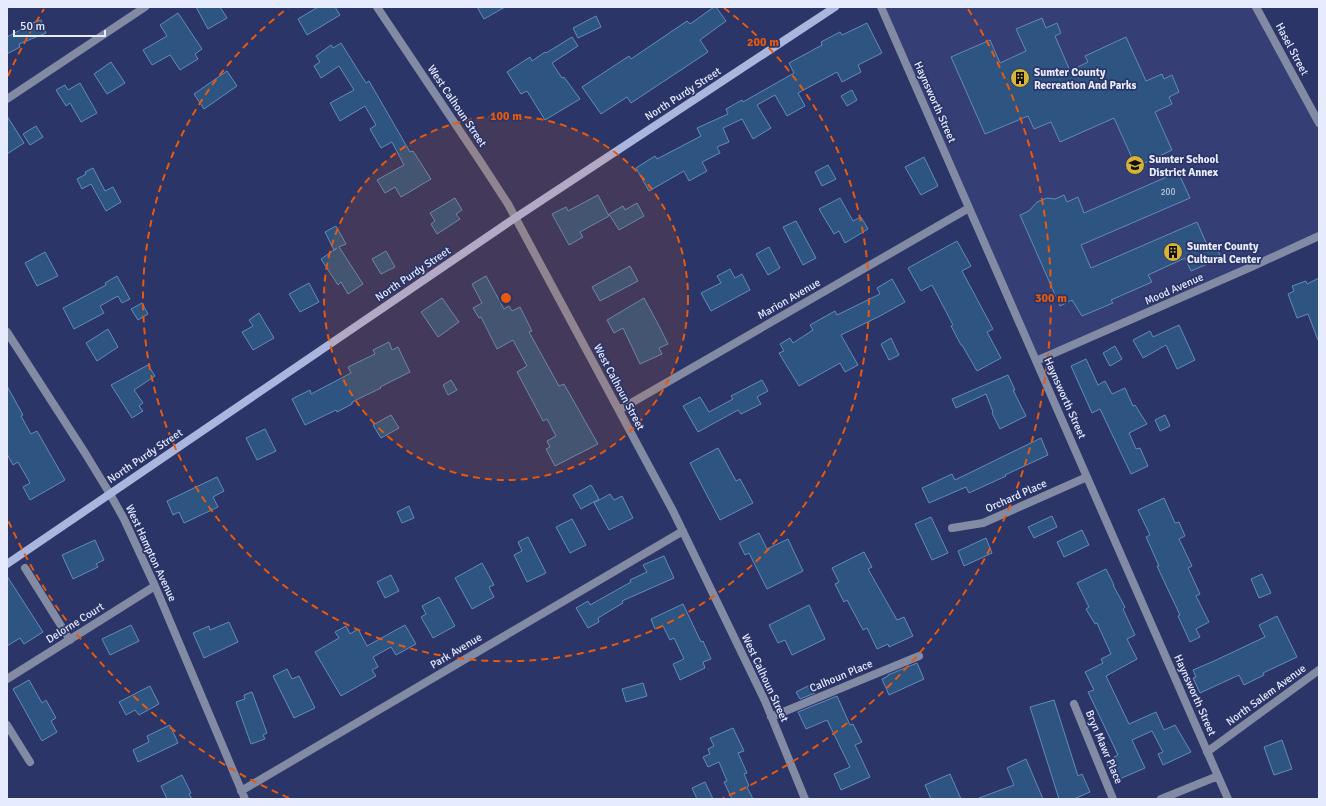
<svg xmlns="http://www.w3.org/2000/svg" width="1326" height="806" font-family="Signika,sans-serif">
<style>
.built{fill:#353f76}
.building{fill:#2e5581;stroke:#628bbb}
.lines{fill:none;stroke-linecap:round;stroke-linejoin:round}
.street{stroke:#838aa3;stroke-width:8}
.secondary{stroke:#abb6de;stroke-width:8}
.ring{fill:none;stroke:#e8590c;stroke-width:2;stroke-dasharray:7 5}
.labels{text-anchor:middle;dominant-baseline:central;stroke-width:3.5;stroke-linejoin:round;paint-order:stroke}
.number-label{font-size:9px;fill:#b8c6df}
.street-label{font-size:11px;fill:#e6ebfe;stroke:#2c3567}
.poi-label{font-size:11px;font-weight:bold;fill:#e6ebfe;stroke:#2c3567;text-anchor:start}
.centre{fill:#e8590c;stroke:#2c3567;stroke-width:2}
.ring-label{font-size:12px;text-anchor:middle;font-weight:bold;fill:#e8590c;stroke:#2c3567;stroke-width:3.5;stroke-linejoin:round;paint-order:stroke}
</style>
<rect width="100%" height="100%" fill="#2c3567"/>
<path class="built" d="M881 7H1256L1319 123V235L1036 361Z"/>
<path class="building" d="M196 7H220L227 18 208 29Z
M318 7H335L340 15 307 35 298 19Z
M477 7H505L484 19Z
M714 7H716L726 21 700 40 708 52 631 103 627 97 601 114 582 87 629 56 631 59 687 21 690 24Z
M178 13 202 49 195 54 198 59 180 70 170 55 152 65 143 50 167 36 160 25Z
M596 16 601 27 578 38 573 28Z
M1042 18 1046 28 1057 23 1061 33 1055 36 1070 71 1088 62 1085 56 1126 37 1146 81 1162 74 1164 79 1172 75 1179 92 1169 97 1172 104 1155 112 1172 150 1136 167 1114 118 1060 142 1051 122 1034 129 1028 116 985 134 951 57 990 40 1000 63 1026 51 1016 29Z
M41 20 46 33 19 44 20 47 7 54V37L24 28V26Z
M867 23 882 53 858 65 861 72 842 82 837 72 798 93 805 106 787 116 775 95 757 105 771 128 753 139 742 119 723 128 729 142 717 147 720 153 702 162 707 171 689 181 684 171 649 191 636 168 655 156 657 159 701 136 697 128 728 114 726 109 742 100 743 102 794 73 789 63 822 45 821 42 840 32 842 35Z
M572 37 578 46 552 63 562 78 564 77 580 99 545 120 527 91 521 94 507 72 530 57 532 61 545 52 546 53Z
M341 43 366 83 369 81 410 152 413 151 431 179 401 197 395 187 385 193 377 180 404 165 392 142 381 148 370 129 376 125 365 106 340 121 330 103 354 90 339 66 321 78 314 66 320 62 316 56 331 45 333 48Z
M111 62 125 83 107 94 94 74Z
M227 71 237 86 204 109 194 94Z
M80 83 97 113 81 122 70 103 66 106 56 90 65 85 68 90Z
M852 90 857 100 847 106 841 96Z
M7 116 24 143 7 154Z
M36 126 43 137 30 145 23 134Z
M924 157 938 186 921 195 905 167Z
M828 165 836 179 822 186 815 172Z
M93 168 105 191 113 187 121 202 106 211 91 184 82 189 77 179 86 174 85 172Z
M1178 172 1190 198 1081 245 1091 268 1197 222 1208 247 1215 244 1221 258 1191 271 1185 258 1148 275 1152 282 1111 300 1113 303 1082 316 1072 300 1060 306 1020 215 1029 211 1037 202 1047 198 1055 199 1064 195 1067 202 1078 197 1084 213Z
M598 195 609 216 580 232 583 237 569 245 552 214 566 207 568 211Z
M455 198 462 210 456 214 460 219 437 234 431 224 435 221 430 213Z
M840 198 853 221 861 217 868 229 845 243 839 231 834 234 819 209Z
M637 203 644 216 619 230 609 214 623 206 625 210Z
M796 221 816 258 803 265 783 227Z
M336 226 346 244 339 247 363 284 348 294 341 282 338 285 321 259 337 248 334 250 325 232Z
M957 241 971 266 962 271 993 329 987 332 1001 358 977 371 962 345H961L951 326 953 325 932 285 921 291 908 268Z
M769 247 780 268 768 275 756 254Z
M386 251 395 267 381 274 372 259Z
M45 252 58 276 37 286 25 263Z
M630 266 638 281 600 301 592 287Z
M730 269 735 278 742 274 750 290 711 311 701 293 721 283 717 276Z
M117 276 130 299 122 303 118 296 100 306 104 313 74 329 63 308 106 285 105 283Z
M486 276 504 309 509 306 512 311 520 307 532 331 529 332 559 386 564 384 598 444 555 466 546 449 550 447 547 441 556 436 547 419 543 421 517 372 527 366 513 340 497 349 481 317 479 318 473 308 482 303 472 284Z
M1319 278V339L1318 340 1308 314 1297 318 1288 294 1294 291 1292 286 1306 281 1307 284Z
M892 279 905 302 880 316 841 335 858 365 845 372 840 363 799 386 779 353 784 351 780 344 790 338 793 343 813 330 810 325 835 311 837 315 880 294 877 288Z
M309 283 319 302 300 312 289 294Z
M442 298 459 322 438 337 421 312Z
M644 298 657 322 668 344 659 348 662 354 640 364 623 328 614 333 607 320Z
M142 303 148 314 138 320 131 309Z
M259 313 274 338 253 350 242 332 253 326 249 320Z
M1179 325 1195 360 1177 369 1166 345 1143 358 1133 340 1150 331 1153 337Z
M108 329 118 347 97 361 86 343Z
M891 338 899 355 889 360 881 344Z
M389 342 392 350 398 347 410 372 380 387 381 388 352 402V404L337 412 336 410 305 425 292 399 310 390 311 394 351 373 348 367 375 354 373 350Z
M1115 346 1122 359 1110 366 1103 353Z
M1086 359 1098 385 1105 381 1112 394 1125 388 1133 406 1135 405 1147 424 1129 433 1136 449 1140 448 1148 466 1131 474 1100 409 1092 413 1071 366Z
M148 365 155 376 134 390 143 403 139 406 143 411 132 418 111 385Z
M1008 375 1015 390H1013L1026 416 1000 429 992 413 993 412 986 394 956 408 952 399Z
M451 380 457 390 448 395 443 385Z
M762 380 768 391 757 397 761 404 741 414 738 410 698 432 683 406 700 397 709 412 733 399 731 396Z
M7 386 23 415 21 416 31 434 37 431 65 480 30 500 23 487 30 483 18 462 13 465 7 454Z
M391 415 399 428 381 438 373 425Z
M1165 415 1170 426 1160 431 1155 420Z
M265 429 276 451 257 460 246 438Z
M1041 438 1048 455 1005 475 1006 476 969 493 966 487 929 503 922 488 952 474 955 480Z
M718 448 736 481 740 479 753 503 720 520 690 463Z
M217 477 224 491 213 497 218 507 184 523 179 512 173 515 167 501Z
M591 485 599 499 581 509 573 495Z
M610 494 614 500 622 496 633 518 609 530 594 503Z
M1164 498 1175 523 1179 522 1185 536 1179 539 1192 566 1188 568 1200 594 1196 596 1209 622 1196 629 1200 637 1190 642 1178 616 1180 615 1163 579 1157 566H1159L1146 537 1150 535 1138 510Z
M409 506 414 518 402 523 397 512Z
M1052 516 1057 527 1034 538 1028 527Z
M931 517 948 553 932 560 915 524Z
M572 519 586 545 570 553 556 527Z
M1082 530 1089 545 1064 557 1057 542Z
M759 533 767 549 788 539 803 571 767 589 749 553 745 555 739 543Z
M528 537 546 573 527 582 514 555 522 551 518 542Z
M986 538 992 553 964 566 958 551Z
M95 540 104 560 96 564 98 567 73 579 62 555Z
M864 552 872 567 868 569 897 620 904 617 913 636 889 647 888 644 877 649 867 628 863 630 847 600 844 602 835 584 839 582 832 568Z
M664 556 674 578 622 601 623 603 598 618 599 622 588 628 576 608 588 601 590 605 631 582 630 580 647 572 643 565Z
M482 563 494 585 489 587 494 597 472 609 455 578Z
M1106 569 1114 585H1113L1125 607 1123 609 1135 635 1127 639 1137 659 1106 676 1129 724 1156 712 1164 730 1175 725 1191 752 1163 765 1158 754 1163 752 1152 731 1132 740 1145 768 1115 781 1107 764 1115 760 1114 757 1118 755 1088 692 1094 690 1085 672 1103 663 1101 659 1111 654 1097 623 1095 624 1086 609 1089 607 1077 583Z
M1262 574 1271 593 1259 598 1251 579Z
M391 575 399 591 385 598 377 582Z
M7 576 43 632 24 644 20 638 7 646Z
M439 597 455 626 433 638 421 617 426 614 422 606Z
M683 604 701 642 703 641 711 659 703 662 705 668 680 680 673 664 684 659 674 638 670 640 663 626 655 629 651 619Z
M809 605 825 639 792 655 785 640 778 643 769 625Z
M1277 616 1297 657 1263 673 1264 675 1244 685 1239 675 1200 693 1193 678 1196 677 1193 670 1214 661 1265 637 1259 625Z
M229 622 238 642 204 658 193 633 209 626 210 630Z
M131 625 139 641 110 655 102 639Z
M405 625 416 644 396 655 391 647 373 657 378 667 372 670 376 676 341 696 315 652 339 638 335 632 346 626 350 634 358 629 367 646Z
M917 663 924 679 889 695 882 679 888 676V675Z
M287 669 292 679 299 676 315 708 294 718 273 676Z
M29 680 42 703 46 700 56 718 51 721 57 732 42 741 13 689Z
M643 683 647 696 626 702 622 689Z
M810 685 815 693 800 699 796 692Z
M150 686 159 704 139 715 135 710 126 715 119 702Z
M252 692 267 733 263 735 265 739 251 744 236 702 245 699 244 695Z
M837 696 850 725 853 724 862 742 855 745 870 777 841 790 834 774 850 767 827 720 806 729 798 712Z
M1054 700 1078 776 1082 774 1090 792 1074 799H1059L1030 707Z
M170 725 178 743 138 762 133 750 149 742 147 736Z
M733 728 744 751 738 753 747 773 744 774 749 786 747 787 753 799H732L724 782 727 781 719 762 708 767 703 757 710 754 708 749 714 746 710 738Z
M1282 740 1292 769 1274 775 1264 747Z
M1026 759 1043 799H979V798L1014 785 1007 768Z
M950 774 961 799H931L925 785Z
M182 775 191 793 189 794 192 799H167L161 786Z
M705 782 713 799H697L692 788Z"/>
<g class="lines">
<path class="street" d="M377 7 480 161 508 204 673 511 765 701 805 799
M881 7 1228 799
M1256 7 1319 123
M7 99 145 7
M7 332 85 453 110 494 124 519 155 586 245 799
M1036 361 1251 267 1319 236
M619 410 969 208
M952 528 983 523 1087 477
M25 568 70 640
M7 679 155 586
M1074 704 1113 799
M771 717 919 656
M7 725 30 762
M1207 752 1319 670
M241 791 683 531
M1161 799 1218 776"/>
<path class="secondary" d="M7 564 515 218 835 7"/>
</g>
<circle cx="506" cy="298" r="182" fill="#e8590c" fill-opacity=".12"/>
<g class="ring">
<circle cx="506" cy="298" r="182"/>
<path d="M724 8A363 363 0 1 1 288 8"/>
<path d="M289 798A545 545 0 0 1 8 520M8 76A545 545 0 0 1 44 9M968 9A545 545 0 0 1 723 798"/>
</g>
<defs>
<symbol id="building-disc" viewBox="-11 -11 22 22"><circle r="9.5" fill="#d7b434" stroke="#2c3567"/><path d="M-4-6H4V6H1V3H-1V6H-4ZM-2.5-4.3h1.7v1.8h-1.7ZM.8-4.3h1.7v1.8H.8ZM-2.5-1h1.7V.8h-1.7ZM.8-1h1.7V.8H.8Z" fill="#111"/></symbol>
<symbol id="school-disc" viewBox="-11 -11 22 22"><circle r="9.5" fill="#d7b434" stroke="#2c3567"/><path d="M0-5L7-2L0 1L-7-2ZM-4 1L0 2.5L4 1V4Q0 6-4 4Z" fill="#111"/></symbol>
</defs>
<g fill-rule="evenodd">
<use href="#building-disc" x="1009" y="67" width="22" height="22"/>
<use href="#school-disc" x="1124" y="154" width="22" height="22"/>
<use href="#building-disc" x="1162" y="241" width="22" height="22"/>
</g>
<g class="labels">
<g class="number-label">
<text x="1168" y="192">200</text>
</g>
<g class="street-label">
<text transform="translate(1292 49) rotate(62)">Hasel Street</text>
<text transform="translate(683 94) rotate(-33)">North Purdy Street</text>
<text transform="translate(935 102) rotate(66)">Haynsworth Street</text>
<text transform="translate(457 106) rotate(56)">West Calhoun Street</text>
<text transform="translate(413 274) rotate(-34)">North Purdy Street</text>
<text transform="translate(1174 289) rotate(-24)">Mood Avenue</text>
<text transform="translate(789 299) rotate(-30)">Marion Avenue</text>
<text transform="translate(619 387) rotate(62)">West Calhoun Street</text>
<text transform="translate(1065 398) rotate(66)">Haynsworth Street</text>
<text transform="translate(145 456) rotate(-34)">North Purdy Street</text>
<text transform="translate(1016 496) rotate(-24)">Orchard Place</text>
<text transform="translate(151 553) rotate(65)">West Hampton Avenue</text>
<text transform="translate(75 623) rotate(-32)">Delorne Court</text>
<text transform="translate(456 651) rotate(-31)">Park Avenue</text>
<text transform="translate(841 676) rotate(-23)">Calhoun Place</text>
<text transform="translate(765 678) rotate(65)">West Calhoun Street</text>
<text transform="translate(1195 695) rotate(66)">Haynsworth Street</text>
<text transform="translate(1266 695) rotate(-36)">North Salem Avenue</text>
<text transform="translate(1104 747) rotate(67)">Bryn Mawr Place</text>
</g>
<g class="poi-label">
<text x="1034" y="72">Sumter County<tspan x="1034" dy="13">Recreation And Parks</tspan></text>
<text x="1149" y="159">Sumter School<tspan x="1149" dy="13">District Annex</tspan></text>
<text x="1187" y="246">Sumter County<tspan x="1187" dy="13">Cultural Center</tspan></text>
</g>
</g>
<circle cx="506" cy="298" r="6" class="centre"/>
<g class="ring-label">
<text x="763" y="46">200 m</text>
<text x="506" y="120">100 m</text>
<text x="1051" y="302">300 m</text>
</g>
<rect width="1326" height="806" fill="none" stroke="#e6ebfe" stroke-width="16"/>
<path d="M14 30v6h91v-6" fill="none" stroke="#e6ebfe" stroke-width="2"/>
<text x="20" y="30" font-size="12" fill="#e6ebfe" stroke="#2c3567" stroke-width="3" paint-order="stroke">50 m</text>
</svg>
